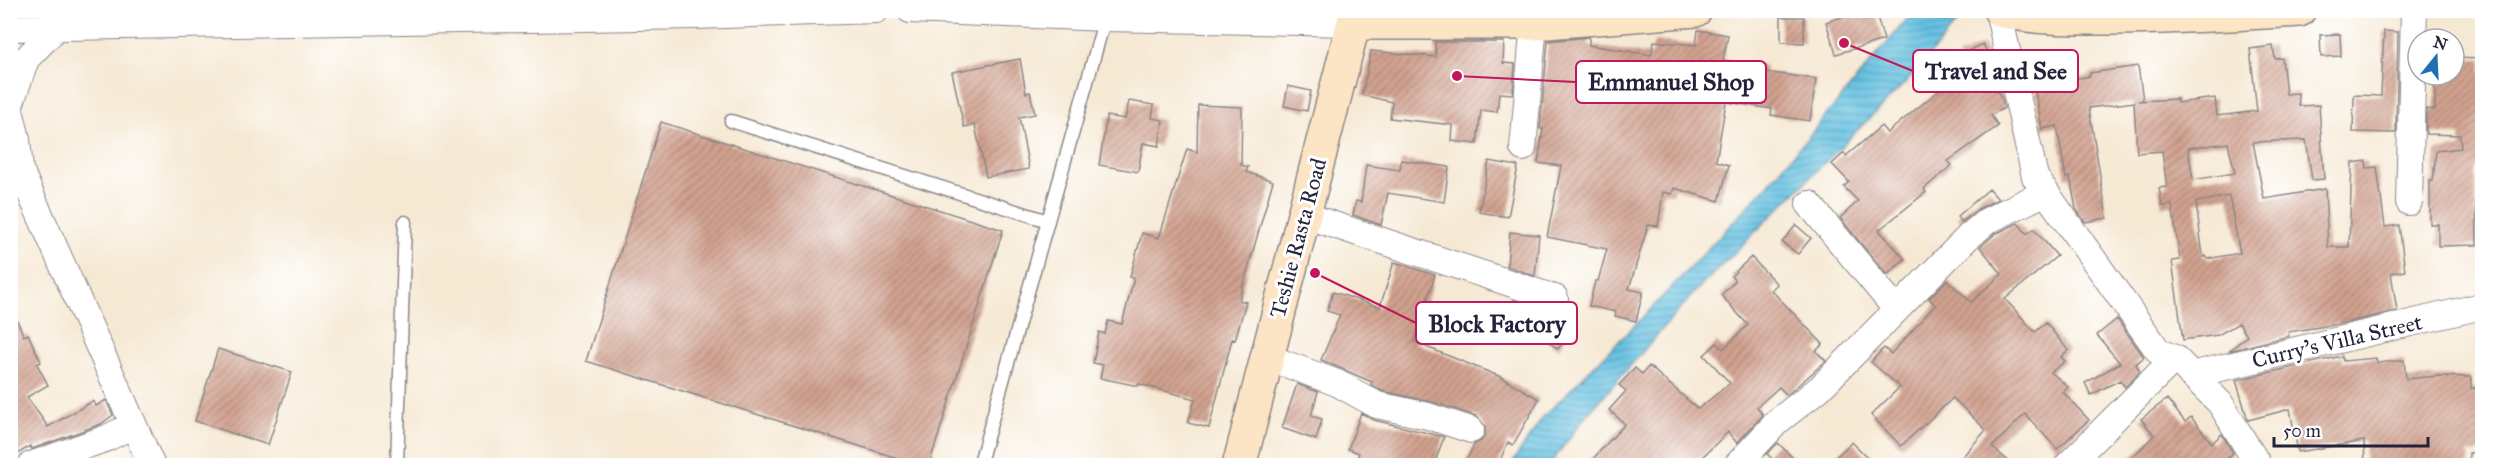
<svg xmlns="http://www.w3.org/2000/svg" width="2493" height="476" font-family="'IM FELL Great Primer',serif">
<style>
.water{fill:url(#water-rules);stroke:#42728e;stroke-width:1.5}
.building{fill:url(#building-hatch);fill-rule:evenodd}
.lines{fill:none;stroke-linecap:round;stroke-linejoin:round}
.lane-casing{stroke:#8c8688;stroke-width:15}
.street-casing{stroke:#8c8688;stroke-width:28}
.secondary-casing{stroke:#8c8688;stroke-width:36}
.lane{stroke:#fff;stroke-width:12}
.street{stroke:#fff;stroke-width:26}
.secondary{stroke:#fce5c4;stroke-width:33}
.labels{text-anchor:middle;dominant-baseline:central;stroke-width:6;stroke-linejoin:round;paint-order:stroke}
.street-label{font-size:22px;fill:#22223b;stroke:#fff}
.leader{fill:none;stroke:#c2185b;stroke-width:2}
.callout-dot{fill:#c2185b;stroke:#fff;stroke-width:2}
.callout{fill:#fff;stroke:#c2185b;stroke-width:2}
.callout-label{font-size:24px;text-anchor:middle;font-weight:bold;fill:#22223b}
</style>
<defs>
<pattern id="water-rules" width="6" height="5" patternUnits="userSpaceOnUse" patternTransform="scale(1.5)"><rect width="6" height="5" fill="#63c1e1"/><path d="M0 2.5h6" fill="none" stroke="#519cb8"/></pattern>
<pattern id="building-hatch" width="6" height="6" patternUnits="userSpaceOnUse" patternTransform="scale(1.5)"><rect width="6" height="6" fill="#d2a28f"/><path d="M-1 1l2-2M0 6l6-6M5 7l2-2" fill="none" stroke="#aa8476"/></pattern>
</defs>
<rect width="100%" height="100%" fill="#fff"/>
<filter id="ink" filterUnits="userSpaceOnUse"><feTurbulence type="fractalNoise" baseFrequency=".0167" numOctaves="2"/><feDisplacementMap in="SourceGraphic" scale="12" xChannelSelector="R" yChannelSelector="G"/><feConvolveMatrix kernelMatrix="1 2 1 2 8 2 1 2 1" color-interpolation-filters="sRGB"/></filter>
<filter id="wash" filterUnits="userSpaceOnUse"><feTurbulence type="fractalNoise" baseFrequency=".008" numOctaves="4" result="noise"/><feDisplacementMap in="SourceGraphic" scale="24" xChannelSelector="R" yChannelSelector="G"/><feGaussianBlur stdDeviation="1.35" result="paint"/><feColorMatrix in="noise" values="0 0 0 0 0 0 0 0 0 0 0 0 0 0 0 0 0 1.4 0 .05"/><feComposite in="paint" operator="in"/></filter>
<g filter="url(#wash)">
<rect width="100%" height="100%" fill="#f6e9d4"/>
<path class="water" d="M1914 11H1947L1962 16 1914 74 1696 291 1580 423 1550 465H1511L1543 417 1649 311 1767 186Z"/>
<g id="blocks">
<path class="building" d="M1864 10H1875L1884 40 1836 54 1826 22Z
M1781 17H1804V43L1781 42Z
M1698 30 1728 35 1723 60 1766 66 1765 72 1816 79 1810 121 1771 115 1772 109 1726 102 1716 161 1729 165 1719 201 1674 188 1672 194 1663 192 1658 226 1648 225 1629 289 1643 292 1636 321 1615 316 1616 312 1589 306 1595 281H1598L1607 249 1547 237 1561 166 1538 163 1543 129H1540L1548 41 1589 37V45L1651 55 1654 41 1696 45Z
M2384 31 2398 32 2396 133 2353 132 2354 95 2381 96Z
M2340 34 2341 56 2321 57 2320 35Z
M1435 42H1504L1503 63 1515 64 1513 94 1499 93 1497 112 1481 110 1477 144 1452 141 1453 125 1390 118 1392 102 1362 95 1371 51 1436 57Z
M1983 44 1993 63 1984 68 2002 99 2004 108 1991 115 1998 126 1948 161 1952 165 1924 189 1926 192 1879 230 1905 259 1887 275 1840 218 1858 201 1844 187 1849 182 1832 164 1844 153 1846 156 1881 126 1887 133 1965 69 1958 56Z
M2273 46 2275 59 2282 58 2286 94 2298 93 2299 106 2319 105 2324 179 2312 180 2306 140 2253 142 2264 199 2325 189 2328 247H2349L2352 163 2366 161 2367 168 2377 167 2385 227 2399 225 2405 271 2391 273 2397 311 2344 323 2288 332 2289 336 2229 351 2247 336 2239 323 2218 335 2183 340 2172 261 2180 260 2172 205 2162 206 2159 188 2167 187 2162 151 2137 153 2134 102 2089 108 2107 218 2085 222 2076 209 2070 177 2066 178 2057 126 2042 129 2034 86 2090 76V73L2138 66 2143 100 2138 101 2177 99V103L2215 98 2217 116 2257 111 2250 49ZM2228 143 2235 173 2193 180 2188 148ZM2229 196 2240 253 2207 259 2206 256 2203 257 2196 202Z
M2454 58 2482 59V168H2476L2477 245 2438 246V224H2430V181H2433L2436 151 2461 148 2460 135 2426 134V109L2435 110V75H2454Z
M1020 59 1026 93 1030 92 1035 114 1019 117 1029 169 986 177 975 125 964 127 952 72Z
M1288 86 1311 91 1307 111 1284 106Z
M1129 101 1154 105 1152 118 1163 120 1159 146 1143 143 1138 172 1099 165 1107 116 1125 119Z
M1198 105 1242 107 1241 165 1248 167 1246 172 1273 181 1239 300 1246 302 1235 340 1232 339 1209 428 1188 423 1195 399 1139 384 1138 386 1100 378 1103 365 1093 363 1099 332 1105 334 1108 321 1122 324 1134 278 1130 277 1142 233 1159 238 1187 149 1197 152Z
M661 122 1003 230 929 465H920L586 361Z
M1401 160 1449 167 1444 202 1388 193 1381 225 1353 215 1356 201 1361 202 1366 165 1400 170Z
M1489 161 1518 166 1508 217 1479 212Z
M1989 189 1998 199 1978 209 1962 222 1957 217Z
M2018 223 2027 234 2034 229 2057 256 2005 299 2035 332 2046 323 2068 350 2061 357 2065 361 2051 372 2068 387 2063 392 2089 420 2057 449 2025 414 1992 447 2013 465H1955L1986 430 1953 398 1901 446 1871 415 1900 387 1871 362 1884 348 1891 354 1935 305 1929 298 1947 280 1971 302 2002 274 1980 247 1995 234Z
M1796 225 1811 238 1798 254 1782 242Z
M1510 232 1539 235 1535 276 1507 266Z
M1751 257 1777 284 1771 290 1823 344 1816 351 1826 361 1787 395 1779 387 1757 407 1763 415 1737 443 1728 432 1694 465H1587L1625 424 1609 410 1626 391 1619 385 1635 368 1642 374 1649 366 1698 409 1730 383 1704 355 1717 343 1723 349 1748 325 1721 295 1735 281 1731 276Z
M1394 262 1435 275 1414 342 1501 377 1539 399 1513 445 1508 442 1498 465H1464L1474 445 1481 441 1485 434V426L1476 416 1433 402 1382 391 1371 385 1372 382 1321 360 1340 315 1327 311 1333 292 1380 307Z
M1514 300 1554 313 1574 327 1558 349 1529 327 1526 336 1503 327Z
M10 305 24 336 28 334 41 362 37 364 48 385 27 397 48 427 93 401 96 406 106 400 113 415 101 424 32 449 30 446 10 459Z
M2117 319 2144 357 2136 364 2140 372 2125 387 2120 380 2091 395 2085 383 2120 363 2097 335Z
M218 349 292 372 268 445 195 421Z
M2342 356 2343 361 2376 358 2377 363 2404 360 2406 379 2437 376 2471 377V388L2481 389 2482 452 2469 453V465H2365L2364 441 2298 452 2290 409 2248 420 2236 380Z
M1297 384 1318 392 1311 416 1322 419 1316 440 1282 428Z
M2167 399 2185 422 2191 417 2212 443 2222 434 2233 453 2219 465H2125L2154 435 2141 419Z
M1361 413 1374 420 1444 437 1434 465H1355L1359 453 1348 449Z
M1852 442 1875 465H1827Z
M1778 443 1800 465H1779L1767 454Z"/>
</g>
</g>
<g filter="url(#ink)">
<use href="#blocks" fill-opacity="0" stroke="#8c8688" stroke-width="1.5"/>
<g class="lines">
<defs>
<path id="lane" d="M731 121 1048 221
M397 466 405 222
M979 466 1105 18"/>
<path id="street" d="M910 10 1105 18 1354 23
M1998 10 2035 177 2159 352 2175 358 2220 403 2259 466
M10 28 695 16 876 10
M10 105 26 59 56 28
M10 110 17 139 20 170 152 466
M1523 148 1534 23
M2409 202 2414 10
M1809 204 1896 309
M1304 215 1555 298
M1267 357 1337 383 1377 405 1428 416 1471 430
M2191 375 2482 306
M31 465 107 438 133 425
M1736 466 1778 421 1820 388 1967 238 1987 221 2044 193
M2067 466 2175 358"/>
<path id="secondary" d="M2000 10C2036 19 2073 18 2110 18 2173 18 2236 14 2299 10
M1354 23H1534L1695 10
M1239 466 1357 10"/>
</defs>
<use href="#lane" class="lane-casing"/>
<use href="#street" class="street-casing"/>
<use href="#secondary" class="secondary-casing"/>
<use href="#lane" class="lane"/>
<use href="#street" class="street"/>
<use href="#secondary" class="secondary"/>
</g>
</g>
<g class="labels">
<g class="street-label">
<text transform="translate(1298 238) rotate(-75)">Teshie Rasta Road</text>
<text transform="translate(2337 341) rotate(-13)">Curry's Villa Street</text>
</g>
</g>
<path class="leader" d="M1844 43L1913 71M1457 76L1576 82M1315 273L1416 323"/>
<g class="callout-dot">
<circle cx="1844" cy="43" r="6"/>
<circle cx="1457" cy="76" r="6"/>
<circle cx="1315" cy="273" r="6"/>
</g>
<g class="callout">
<rect x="1913" y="50" width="165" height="42" rx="6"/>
<rect x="1576" y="61" width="190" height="42" rx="6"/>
<rect x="1416" y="302" width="161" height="42" rx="6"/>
</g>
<g class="callout-label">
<text x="1996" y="79">Travel and See</text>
<text x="1671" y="90">Emmanuel Shop</text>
<text x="1497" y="332">Block Factory</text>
</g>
<rect width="2493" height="476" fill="none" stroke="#fff" stroke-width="36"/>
<g transform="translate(2436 57) rotate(18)"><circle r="28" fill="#ffffff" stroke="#a7a7b1" stroke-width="1.5"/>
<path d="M0-4.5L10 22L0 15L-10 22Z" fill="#1f6fb2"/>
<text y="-9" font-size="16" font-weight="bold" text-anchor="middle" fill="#22223b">N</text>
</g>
<path d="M2274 437v9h154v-9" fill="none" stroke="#22223b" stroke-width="3"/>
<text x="2283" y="437" font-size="18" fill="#22223b" stroke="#ffffff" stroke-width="4.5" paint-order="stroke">50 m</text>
</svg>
